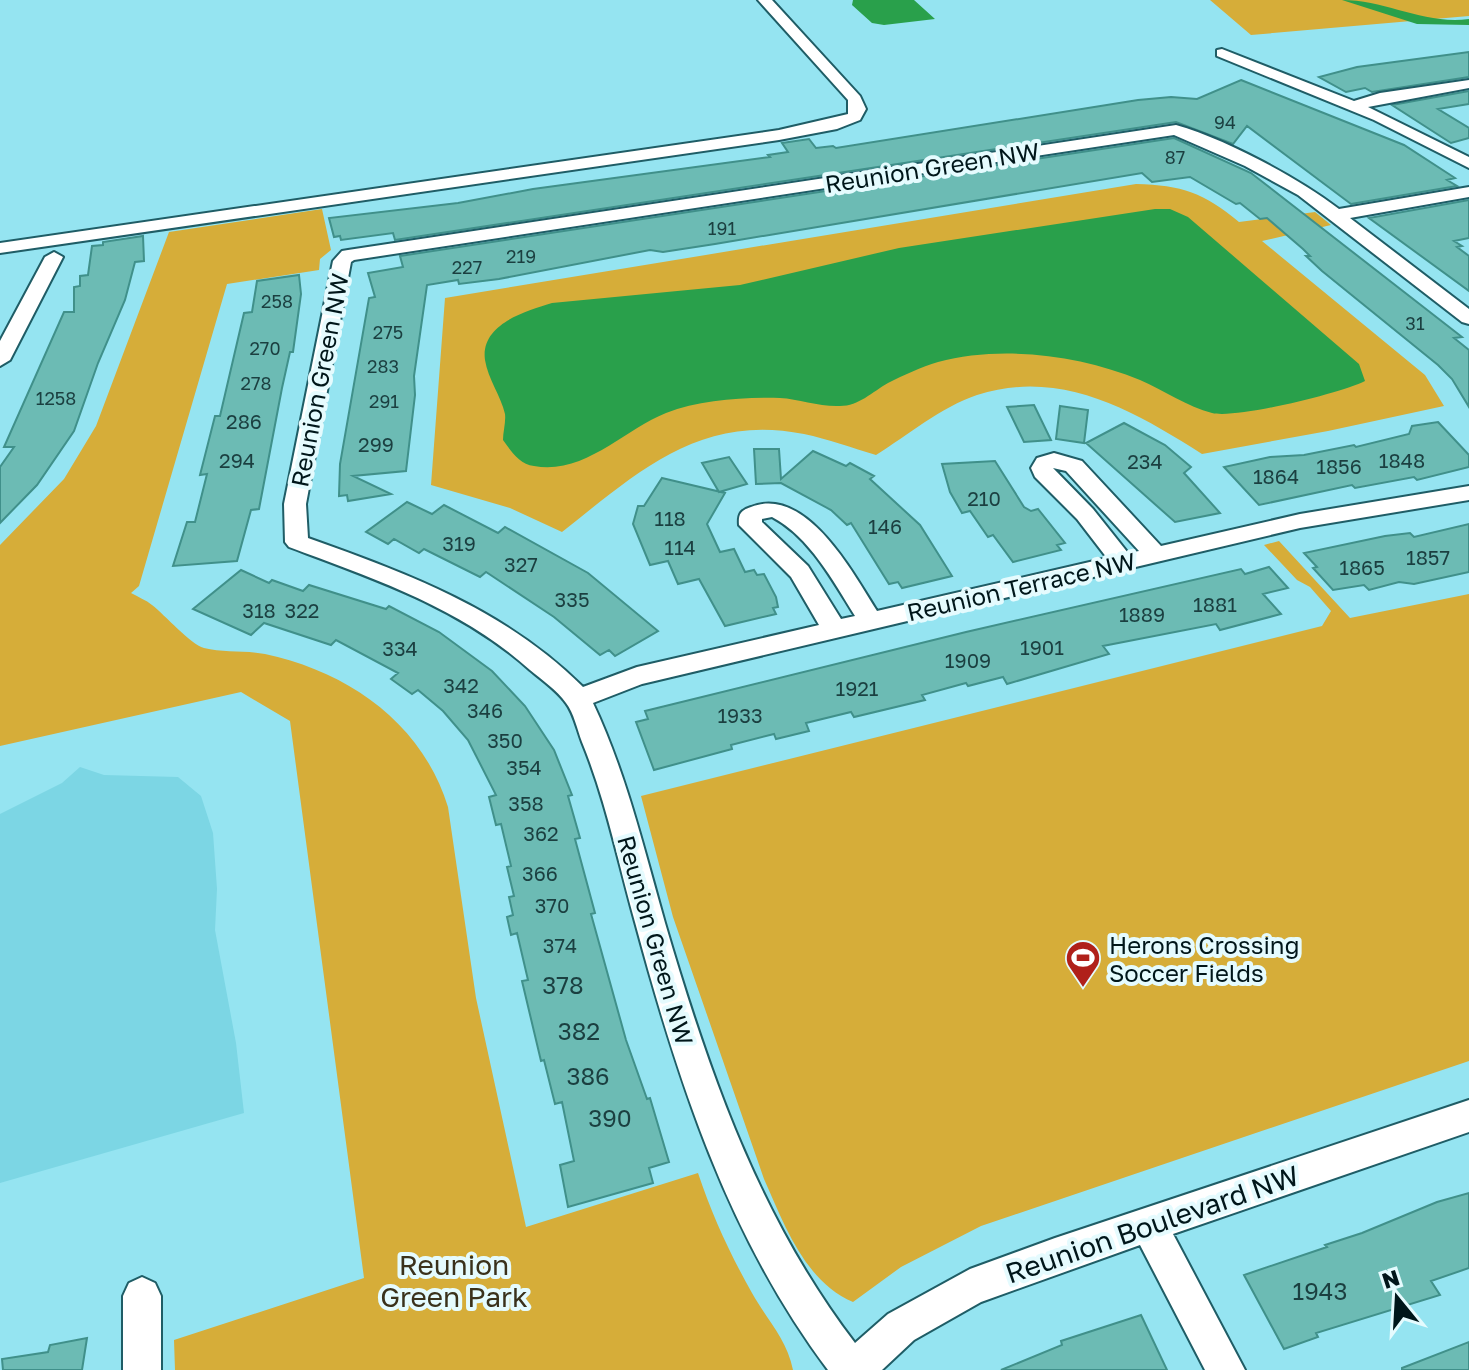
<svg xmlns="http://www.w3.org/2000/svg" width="1469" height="1370" font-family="'Golos Text',sans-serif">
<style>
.built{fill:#7cd6e4}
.green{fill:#d6ad39}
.water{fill:#29a04b}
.building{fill:#6cbbb4;stroke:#40908a;stroke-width:2}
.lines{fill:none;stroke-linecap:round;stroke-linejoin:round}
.minor-casing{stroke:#1f5d66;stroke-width:4}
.minor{fill:#fff;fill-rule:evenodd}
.labels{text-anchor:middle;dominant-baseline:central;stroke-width:8;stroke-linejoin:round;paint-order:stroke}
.far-number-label{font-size:18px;fill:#1b3f40}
.number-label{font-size:20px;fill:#1b3f40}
.street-label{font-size:24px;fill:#00161a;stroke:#e5fbfe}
.poi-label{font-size:24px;fill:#00161a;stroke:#e5fbfe;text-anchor:start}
.near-number-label{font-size:24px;fill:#1b3f40}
.near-street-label{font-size:28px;fill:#00161a;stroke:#e5fbfe}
.near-park-label{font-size:28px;fill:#3a311b;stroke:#e5fbfe}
</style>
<rect width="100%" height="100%" fill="#95e4f1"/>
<path class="built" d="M80 767 104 775 178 777 201 796 213 833 217 889 215 930 236 1043 244 1113 0 1183V814L62 783Z"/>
<path class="green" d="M1210 0H1469V16L1251 35Z
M1136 184C1182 185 1204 193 1239 222L1315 212 1331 225 1262 241 1425 375 1444 406 1328 431 1202 454C1134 411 1061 368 977 395 941 407 908 435 876 455 852 448 828 439 804 434 700 413 638 472 562 532L510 508 431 485 445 298Z
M322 209 331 250 320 259 319 270 227 284 139 586 131 593C138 597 146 600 152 605 165 615 190 644 204 648 223 653 245 650 265 654 349 672 422 723 448 807L476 998 526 1227 698 1173C712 1215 730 1254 752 1293 767 1320 787 1339 793 1370H175L174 1340 364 1278 290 721 241 692 0 746V545L64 479 96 426 169 232Z
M1279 541 1350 618 1469 594V1061L981 1226 901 1267 853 1302C805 1282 784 1224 764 1179L673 917 641 796 1322 626 1331 611 1310 587 1297 580 1264 545Z"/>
<path class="water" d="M853 0H914L935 19 884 25 872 23 852 5Z
M1342 0C1386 0 1424 25 1469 19V25L1417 24Z
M1155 209H1170L1188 217 1359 364 1365 381C1341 393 1237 419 1212 413 1188 407 1163 390 1140 380 1080 355 1001 345 938 362 921 367 904 375 888 383 872 392 859 406 840 406 820 407 799 399 780 398 743 397 700 400 666 413 623 430 585 475 534 466 519 464 511 451 503 440 503 432 506 422 505 414 501 396 488 379 485 360 480 324 526 311 552 303L740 285 899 248Z"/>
<path class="building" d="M1469 52V77L1372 92 1365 88 1346 92 1319 77 1357 67Z
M1241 80 1404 145 1455 178 1447 180 1457 186 1351 204 1247 126 1233 144 1176 122 395 240 393 233 341 240 340 236 334 237 329 218 458 203 533 189 770 157 768 155 788 152 782 143 809 139 816 148 833 146 836 148 1138 100 1171 97 1197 99Z
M1469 91V104L1438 109 1469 128V138L1451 143 1392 105Z
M1174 138 1251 173 1462 337 1454 338 1469 350V407L1452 379 1438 365 1322 271 1306 256H1310L1303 249 1267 218 1260 219 1240 203 1236 204 1190 177 1152 182 1142 173 715 244 663 252 650 250 499 279 459 284 458 280 427 285 414 376 415 395 406 471 353 476 391 494 348 501 347 495 339 496 340 464 369 298 375 297 368 273 403 267 400 256Z
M1469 200V238L1454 241 1462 246 1457 247 1469 256V291L1369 218Z
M143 236 144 261 135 262 125 300 98 363 74 431 37 485 0 523V467L14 447H4L64 312H74V287L80 286V276L88 275 92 246 103 245V242Z
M299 275 301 294 293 352H290L282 388 259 509 251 510 237 561 173 566 187 522H195L207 474 200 475 215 416H220L244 313 252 312 257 281Z
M1034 405 1051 440 1024 442 1007 407Z
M1060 406 1088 410 1084 443 1056 439Z
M1438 422 1469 455V467L1417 480 1414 477 1355 488 1352 485 1259 505 1224 467 1270 457 1304 455 1354 445 1356 447 1409 434 1412 426Z
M1124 423 1165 445 1191 467 1184 473 1220 513 1175 522 1086 443Z
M754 449H779L781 479 813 451 846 466 850 463 874 476 870 479 920 525 952 576 902 588 898 582 889 584 851 523 847 525 831 510 781 483 756 484Z
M729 457 747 484 719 492 702 463Z
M995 461 1024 507 1031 511 1038 509 1065 543 1057 545 1061 550 1013 562 993 535 988 537 970 511 962 513 950 492 942 464Z
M662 478 725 493 707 524 720 552 734 549 745 572 754 570 757 575 764 574 776 597 778 607 773 608 776 614 725 626 699 579 678 584 668 561 650 565 633 524 638 506H644Z
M407 502 432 514 444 505 498 533 505 527 588 573 658 631 615 656 609 650 600 655 554 617 486 572 480 577 424 549 419 553 394 539 388 544 366 532Z
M1469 524V572L1414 584 1399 582 1369 590 1364 585 1333 590 1313 568 1317 567 1304 553 1385 536 1410 533 1414 537Z
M1269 567 1288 588 1263 594 1281 614 1220 630 1216 624 1103 646 1109 654 1007 684 1003 677 968 686 966 683 922 695 925 700 854 717 851 712 806 723 809 731 776 739 774 734 731 745 732 749 654 770 636 722 648 719 645 711 966 632 1241 569 1245 574Z
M241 570 269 583 272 580 303 591 309 585 386 609 389 606 439 632 492 671 525 706 554 750 572 795 568 796 580 838 575 839 595 913 591 914 626 1040 647 1099 650 1098 669 1162 649 1168 653 1183 568 1207 560 1165 574 1161 562 1102 555 1104 544 1060 541 1061 522 981 528 980 517 933 511 935 507 917 513 915 509 897 514 896 507 867 511 866 501 824 496 825 489 797 496 795 468 740 443 711 418 690 412 694 391 679 398 673 336 640 331 645 264 623 251 635 193 609Z
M1469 1193V1268L1431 1281 1440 1295 1316 1333 1318 1337 1284 1349 1244 1275 1327 1247 1325 1245 1362 1233 1437 1202Z
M1141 1315 1167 1370H1001L1062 1345 1061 1341Z
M87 1338 82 1370H3L2 1359 48 1352 50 1345Z
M1469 1342V1370H1402V1368Z"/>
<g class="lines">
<defs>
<path id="minor" d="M758 0H772L860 96 866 109 860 120 837 129 779 140 0 253V243L779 130 848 114V100Z
M1222 49 1354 101 1380 93 1469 80V88L1368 107 1469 157V168L1374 120 1217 56V50Z
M1176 125C1226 139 1298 178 1339 209L1469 187V197L1350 218 1469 309V324L1462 322 1298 195 1245 166 1174 135 354 260 351 262 306 504 308 538C409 574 506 610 583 687L637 667 819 625 791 577 739 525C738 514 741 510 751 507 806 485 853 573 877 611L1107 558 1077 519 1035 477 1031 468 1037 458 1054 453 1082 461 1161 546 1300 514 1469 486V500L1300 528 642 684 593 703C626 773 644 849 665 923 709 1073 759 1218 855 1343L888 1314 970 1269 1055 1238 1469 1100V1132L1173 1234 1245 1370H1205L1140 1245 981 1302 914 1340 882 1370H828C728 1237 678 1081 635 922 618 862 606 800 582 742 577 729 574 713 566 703 557 690 542 680 530 670 461 608 375 579 289 547L285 542 284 504 333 261 342 251 348 250ZM1053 468 1066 471 1139 551 1128 553 1093 509ZM772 517C810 537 833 581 855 616L841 619 808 566 762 522V519Z
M54 252 63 257 10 360 0 366V341L45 257Z
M142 1277 155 1283 161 1296V1370H123V1296L129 1283Z"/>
</defs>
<use href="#minor" class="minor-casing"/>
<use href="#minor" class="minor"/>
</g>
<defs>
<symbol id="stadium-pin" viewBox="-11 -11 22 30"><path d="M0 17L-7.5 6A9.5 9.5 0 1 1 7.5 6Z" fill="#b0201a" stroke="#e5fbfe"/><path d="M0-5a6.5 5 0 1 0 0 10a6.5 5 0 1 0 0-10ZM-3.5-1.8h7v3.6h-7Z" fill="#fff"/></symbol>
</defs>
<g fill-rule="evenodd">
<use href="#stadium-pin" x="1063" y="938" width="40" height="54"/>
</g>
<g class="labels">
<g class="far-number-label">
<text x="1225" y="122">94</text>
<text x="1175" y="157">87</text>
<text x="722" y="228">191</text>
<text x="521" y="256">219</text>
<text x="467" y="267">227</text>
<text x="277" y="301">258</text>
<text x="1415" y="323">31</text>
<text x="388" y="332">275</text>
<text x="265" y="348">270</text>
<text x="383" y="366">283</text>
<text x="256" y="383">278</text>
<text x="56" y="398">1258</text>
<text x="384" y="401">291</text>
</g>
<g class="number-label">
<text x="244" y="421">286</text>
<text x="376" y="444">299</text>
<text x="237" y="460">294</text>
<text x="1402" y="460">1848</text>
<text x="1145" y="461">234</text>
<text x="1339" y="466">1856</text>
<text x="1276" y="476">1864</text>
<text x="984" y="498">210</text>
<text x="670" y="518">118</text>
<text x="885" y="526">146</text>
<text x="459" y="543">319</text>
<text x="680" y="547">114</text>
<text x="1428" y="557">1857</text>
<text x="521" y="564">327</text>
<text x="1362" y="567">1865</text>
<text x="572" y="599">335</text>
<text x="1215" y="604">1881</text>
<text x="259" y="610">318</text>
<text x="302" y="610">322</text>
<text x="1142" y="614">1889</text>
<text x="1042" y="647">1901</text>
<text x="400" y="648">334</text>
<text x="968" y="660">1909</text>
<text x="461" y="685">342</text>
<text x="857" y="688">1921</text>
<text x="485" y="710">346</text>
<text x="740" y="715">1933</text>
<text x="505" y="740">350</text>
<text x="524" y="767">354</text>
<text x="526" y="803">358</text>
<text x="541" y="833">362</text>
<text x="540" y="873">366</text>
<text x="552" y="905">370</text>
<text x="560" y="945">374</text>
</g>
<g class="street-label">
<text transform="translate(932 167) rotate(-9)">Reunion Green NW</text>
<text transform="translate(319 380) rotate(-79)">Reunion Green NW</text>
<text transform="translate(1021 586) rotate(-13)">Reunion Terrace NW</text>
<text transform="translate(656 940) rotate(74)">Reunion Green NW</text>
</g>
<g class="poi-label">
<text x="1109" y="944">Herons Crossing<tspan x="1109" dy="28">Soccer Fields</tspan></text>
</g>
<g class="near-number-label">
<text x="563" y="984">378</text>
<text x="579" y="1030">382</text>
<text x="588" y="1075">386</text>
<text x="610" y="1117">390</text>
<text x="1320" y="1290">1943</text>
</g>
<g class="near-street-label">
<text transform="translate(1152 1224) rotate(-19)">Reunion Boulevard NW</text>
</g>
<g class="near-park-label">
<text x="454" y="1264">Reunion<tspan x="454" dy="32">Green Park</tspan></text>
</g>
</g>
<g transform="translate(1397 1298) rotate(342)" stroke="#e5fbfe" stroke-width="6" paint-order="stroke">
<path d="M0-6L14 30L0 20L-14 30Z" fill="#00161a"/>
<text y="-12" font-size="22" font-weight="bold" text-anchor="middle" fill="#00161a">N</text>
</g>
</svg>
